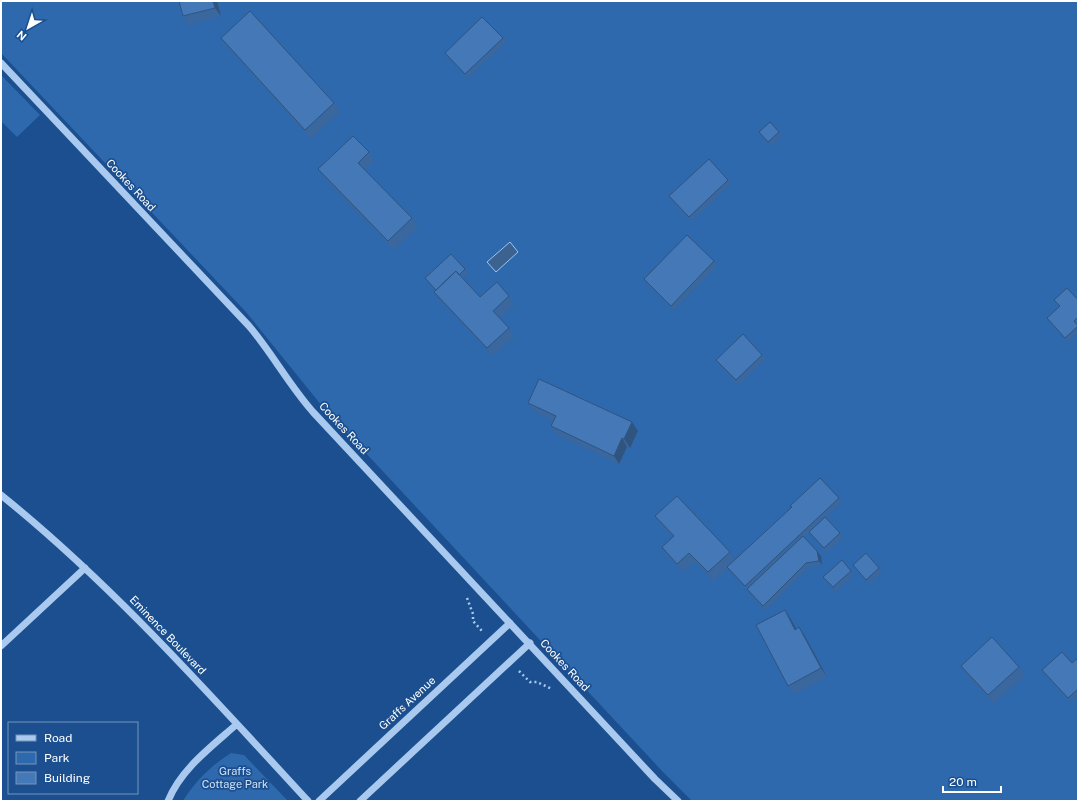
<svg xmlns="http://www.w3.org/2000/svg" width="1079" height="802" font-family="'Public Sans',sans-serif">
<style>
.green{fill:#2e69ad}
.water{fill:#3c6290;stroke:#9cc4f0}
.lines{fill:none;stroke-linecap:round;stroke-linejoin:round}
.path{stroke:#a9c9ee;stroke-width:2.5;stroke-dasharray:2 3;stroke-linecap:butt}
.minor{stroke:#a9c9ee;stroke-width:7}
.wall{fill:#3a679d}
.shaded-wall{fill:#305480}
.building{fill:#4478b7;stroke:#305480}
.labels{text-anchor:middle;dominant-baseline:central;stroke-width:3.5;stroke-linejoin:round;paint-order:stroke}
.street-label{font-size:11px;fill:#fff;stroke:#1b4f8f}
.park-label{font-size:11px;fill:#cfe3fa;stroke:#1b4f8f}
</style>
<rect width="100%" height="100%" fill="#1b4f8f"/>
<path class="green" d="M1 1H1078V801H692L663 772 322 406 246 312 1 53Z
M1 75 40 115 17 137 1 121Z
M231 753 244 755 288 801H183C195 781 212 765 231 753Z"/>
<path class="water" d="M510 242 518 252 496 272 487 262Z"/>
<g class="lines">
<path class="path" d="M467 598 473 614V621L482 631
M519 671 530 682H537L552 689"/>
<path class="minor" d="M1 63 249 326C272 353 289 385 313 412L655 779 678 801
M1 495C114 586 210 695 308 801
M1 646 85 568
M168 801C181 769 211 747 237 724
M319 801 510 623
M360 801 530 643"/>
</g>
<path class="wall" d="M217 1 221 16 189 25 183 16Z
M221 38 334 103 340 112 311 139 227 46Z
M503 38 506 42 468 78 448 57 445 53Z
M759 132H779L782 136 771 146 762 136Z
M369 152 374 161 365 170 412 218 418 227 394 250 324 178 318 169Z
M728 180 731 184 692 221 672 201 669 196Z
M714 261 717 266 674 310 647 284 644 279Z
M465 269 468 274 463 279 480 297 509 296 515 304 500 318 509 328 515 336 493 356 440 300 434 292 436 290 428 282 425 278Z
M1054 300H1078V324L1077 325 1078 326V333L1068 342 1050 322 1047 318 1059 307Z
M762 355 766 359 739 385 719 364 716 360Z
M528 403 638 431 630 448 627 447 619 464 557 435 551 426 554 421 534 411Z
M839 498 842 502 825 518 840 533 843 537 827 553 812 537 809 533 804 538 821 556 822 565 809 567 766 611 750 594 747 589 730 571 728 568 714 581 695 561 683 572 668 556 662 547 673 537 661 525 655 516 730 552 735 560Z
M853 565 879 568 882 573 869 584Z
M851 571 854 575 836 592 826 581 823 577Z
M791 619 796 629 799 627 805 636 827 677 794 694 788 686Z
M1078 658V696L1071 702 1045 675 1042 670 1072 663Z
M961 666 1019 667 1025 675 994 704 967 675Z"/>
<path class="shaded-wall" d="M213 1H217L221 16 215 8Z
M632 422 638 431 630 448 624 439Z
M622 438 627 447 619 464 614 456Z
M817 551 821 556 822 565 819 561Z
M785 610 791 619 801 638 795 630Z
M799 627 805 636 827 677 821 668Z"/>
<path class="building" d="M179 1H213L215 8 183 16Z
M250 11 334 103 305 130 221 38Z
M482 17 503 38 465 74 445 53Z
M770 122 779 132 768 142 759 132Z
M353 136 369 152 358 163 412 218 388 241 318 169Z
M709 159 728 180 689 217 669 196Z
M687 235 714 261 671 306 644 279Z
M451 254 465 269 459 275 456 271 436 290 425 278Z
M456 271 480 297 497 282 509 296 493 311 509 328 487 348 434 292Z
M1067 288 1078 300V317L1074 321 1078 326 1065 338 1047 318 1060 306 1054 300Z
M743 334 762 355 736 380 716 360Z
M539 379 632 422 624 439 622 438 614 456 551 426 556 416 528 403Z
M820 478 839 498 745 586 727 567 792 507 790 506Z
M677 496 730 552 708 572 689 553 677 564 662 547 674 536 655 516Z
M825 517 840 533 824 548 809 532Z
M803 536 817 551 819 561 806 563 763 606 747 589Z
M866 553 879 568 866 580 853 565Z
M842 560 851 571 833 587 823 577Z
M785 610 795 630 799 627 821 668 788 686 756 625Z
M992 637 1019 667 988 695 961 666Z
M1062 652 1072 663 1078 658V689L1068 698 1042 670Z"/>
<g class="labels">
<g class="street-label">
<text transform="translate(131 185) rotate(47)">Cookes Road</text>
<text transform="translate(344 428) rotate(47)">Cookes Road</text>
<text transform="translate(168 635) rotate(46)">Eminence Boulevard</text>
<text transform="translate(565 665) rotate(47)">Cookes Road</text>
<text transform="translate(407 703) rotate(-43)">Graffs Avenue</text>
</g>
<g class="park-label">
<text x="235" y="771">Graffs<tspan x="235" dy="13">Cottage Park</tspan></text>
</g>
</g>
<rect width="1079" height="802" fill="none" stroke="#ffffff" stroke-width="4"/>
<rect x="8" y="722" width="130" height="72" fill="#1b4f8f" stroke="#7695bc"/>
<rect x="16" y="735" width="20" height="6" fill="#a9c9ee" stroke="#7695bc"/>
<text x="44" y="742" font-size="12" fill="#ffffff">Road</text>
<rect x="16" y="752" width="20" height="12" fill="#2e69ad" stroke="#7695bc"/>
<text x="44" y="762" font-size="12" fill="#ffffff">Park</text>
<rect x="16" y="772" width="20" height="12" fill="#4478b7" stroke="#7695bc"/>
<text x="44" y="782" font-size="12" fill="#ffffff">Building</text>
<g transform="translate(28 28) rotate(219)" stroke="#1b4f8f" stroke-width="3" paint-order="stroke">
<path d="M0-3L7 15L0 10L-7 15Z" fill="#ffffff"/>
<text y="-6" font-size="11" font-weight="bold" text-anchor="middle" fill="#ffffff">N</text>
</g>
<path d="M943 786v6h58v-6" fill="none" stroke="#ffffff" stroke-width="2"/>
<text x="949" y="786" font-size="12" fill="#ffffff" stroke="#1b4f8f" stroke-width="3" paint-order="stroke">20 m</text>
</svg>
